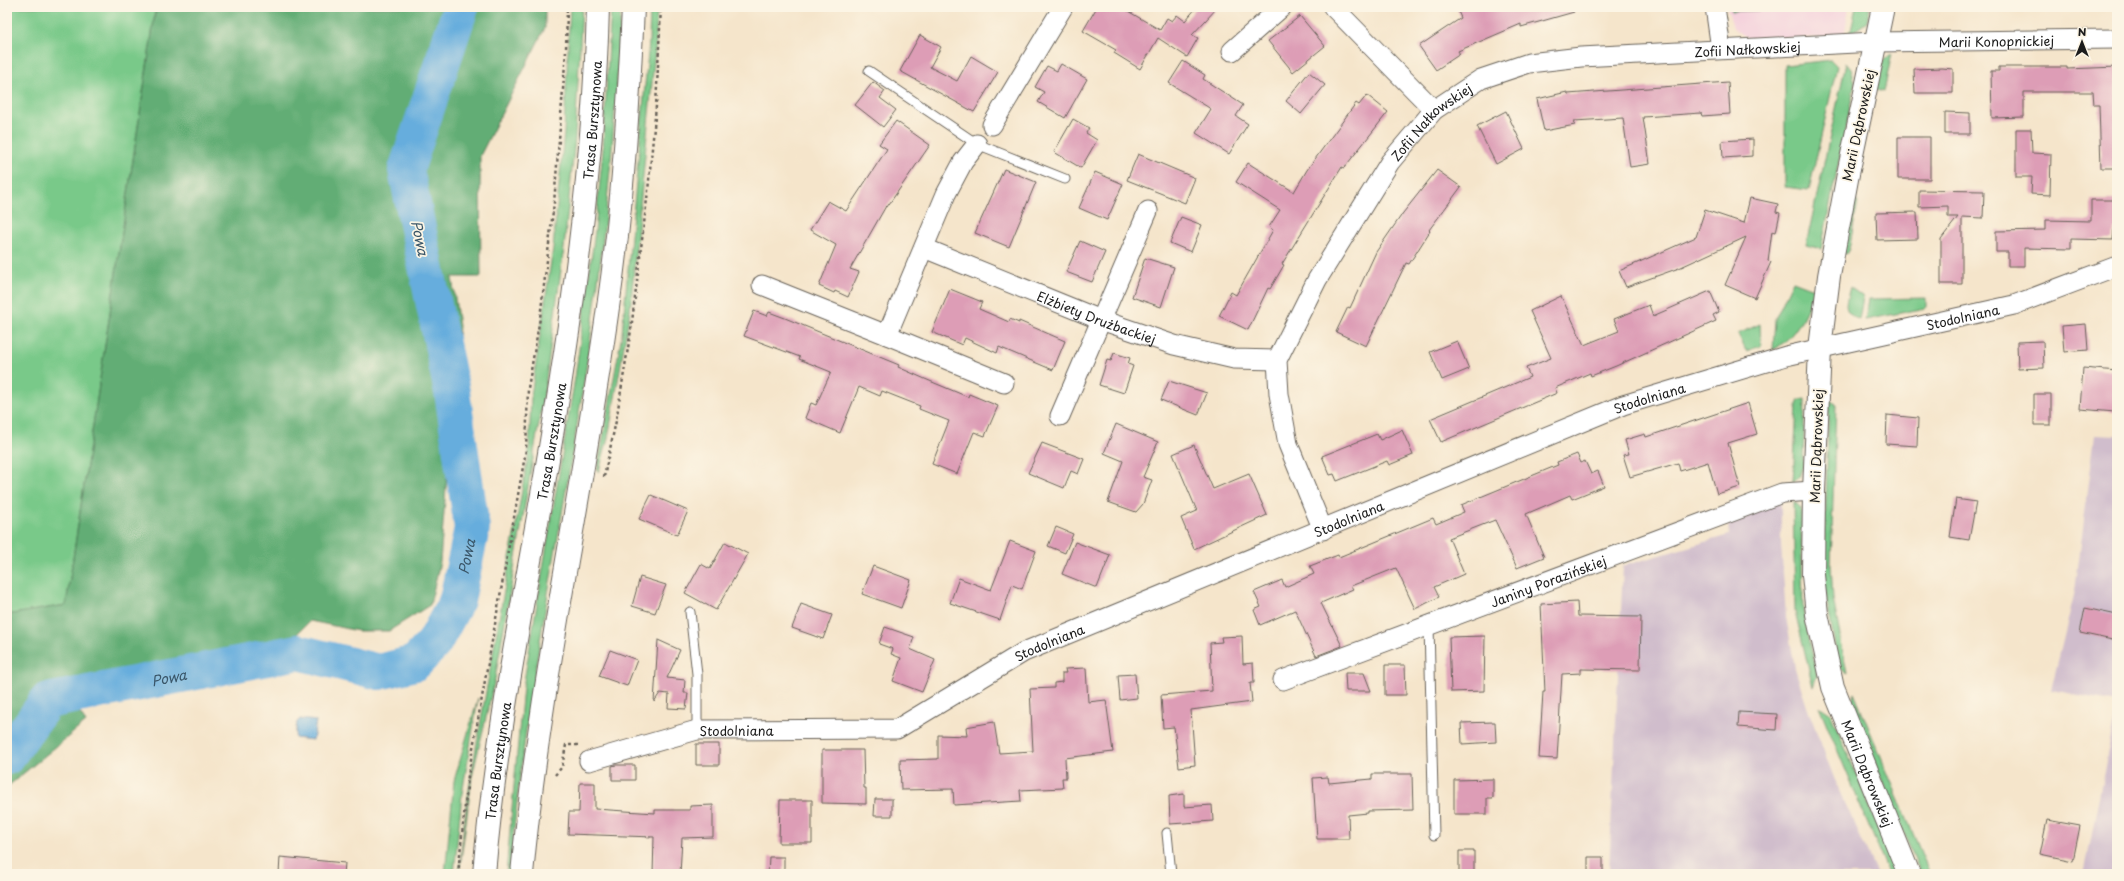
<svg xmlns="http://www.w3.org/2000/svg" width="2124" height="881" font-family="'Playpen Sans',sans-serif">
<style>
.built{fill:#f4cfdc}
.industrial{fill:#d0bdcc}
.green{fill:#79c989;stroke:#4a7252}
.forest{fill:#62ad75;stroke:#3f6448}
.water{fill:#66addd;stroke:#41647c}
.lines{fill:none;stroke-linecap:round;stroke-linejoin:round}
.river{stroke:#66addd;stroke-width:36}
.building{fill:#dd9db6}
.service-casing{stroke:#686259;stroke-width:11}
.minor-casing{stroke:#686259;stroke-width:21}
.tertiary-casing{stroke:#686259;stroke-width:24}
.primary-casing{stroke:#686259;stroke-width:24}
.path{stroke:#686259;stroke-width:2.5;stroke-dasharray:3 3;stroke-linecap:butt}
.service{stroke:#fff;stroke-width:9}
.minor{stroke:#fff;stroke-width:19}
.tertiary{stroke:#fff;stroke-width:22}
.primary{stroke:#fff;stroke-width:22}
.labels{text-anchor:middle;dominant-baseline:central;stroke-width:3.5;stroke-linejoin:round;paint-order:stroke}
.street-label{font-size:13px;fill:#1c1c1c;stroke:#fcf5e5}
.water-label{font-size:14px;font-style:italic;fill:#3a5669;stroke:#fcf5e5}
</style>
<rect width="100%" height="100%" fill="#fcf5e5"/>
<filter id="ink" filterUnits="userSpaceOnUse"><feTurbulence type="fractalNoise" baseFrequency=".025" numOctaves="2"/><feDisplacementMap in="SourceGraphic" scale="8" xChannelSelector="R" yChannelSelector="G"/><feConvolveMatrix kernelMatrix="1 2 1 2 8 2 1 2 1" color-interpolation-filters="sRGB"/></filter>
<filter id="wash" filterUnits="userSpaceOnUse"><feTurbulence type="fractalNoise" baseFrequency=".012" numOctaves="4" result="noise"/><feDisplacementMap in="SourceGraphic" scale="16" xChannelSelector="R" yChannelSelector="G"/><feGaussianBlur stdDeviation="0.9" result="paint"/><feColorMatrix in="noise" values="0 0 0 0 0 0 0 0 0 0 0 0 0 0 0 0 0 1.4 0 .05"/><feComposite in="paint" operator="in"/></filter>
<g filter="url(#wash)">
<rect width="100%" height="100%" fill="#f5e5cb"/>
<path class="built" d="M1727 7H1849L1844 36 1756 40 1748 38 1733 28Z"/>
<path class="industrial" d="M2095 435 2117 436V702L2051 690 2075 591Z
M1781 501V544L1786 617 1795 668 1807 707 1836 783 1877 874H1609L1623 566 1729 535 1728 520Z
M2117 705V874H2084Z"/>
<path class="green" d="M7 7H156L66 605 7 615Z
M570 7H582L575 138 564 248 544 394 495 679 472 777 459 874 464 824 471 776 529 451 531 396 553 248 564 132Z
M611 7H621C615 144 601 279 579 413 554 567 522 719 510 874H506L523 687 575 378 595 231 603 150Z
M650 7H657L656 41 630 311 608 438 599 471H597L622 334 649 42Z
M1731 7H1793V10L1732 11Z
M1856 7H1870L1867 22 1850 34Z
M1892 53 1884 91 1876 89 1883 61Z
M1831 60 1837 66 1809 190 1785 187V65Z
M1846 63 1851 69 1855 82 1821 249 1806 245Z
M1852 201 1858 202 1849 249 1846 254 1842 255Z
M1793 281 1814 289C1807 313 1795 338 1773 350L1775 319Z
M1850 287 1863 297 1859 320C1841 311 1846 304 1850 287Z
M1926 298V308L1865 320 1869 299Z
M1760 324 1761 346 1746 351 1738 334Z
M1805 399 1803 466 1799 477 1793 482 1797 405 1799 400Z
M1829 399 1836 403 1831 565 1833 598 1847 673 1839 668 1826 597 1824 564Z
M1793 500 1801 508 1803 610 1817 675 1813 687 1795 611Z
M1854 693 1930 874H1921L1851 706Z
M478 698 462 794 454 874H445L454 781Z
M1819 706 1831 714 1898 874H1889Z"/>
<path class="forest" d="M156 7H545V28L480 156 481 277H452L459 326 440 562 430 605 389 631H358L310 621 294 637 201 661 61 686 86 722 7 787V615L66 605Z"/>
<path class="water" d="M300 719 316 721 313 740 295 738 297 722Z"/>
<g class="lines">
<path class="river" id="s1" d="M7 757 47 701 298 652 379 672 415 663 434 643 457 600 472 528 452 392 406 170 461 7"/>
</g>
<g id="blocks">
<path class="building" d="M1097 7H1121L1160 30 1167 18 1172 21 1177 15 1185 21 1197 7H1218L1192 35 1198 38 1187 57 1158 38 1140 69 1114 53 1116 50 1083 31Z
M1456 7H1573L1574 12 1521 27V24L1458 51 1460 54 1436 70 1419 46 1461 18Z
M1300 16 1325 46 1293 72 1268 41Z
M920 35 941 47 930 67 957 81 971 56 998 72 974 112 900 71Z
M1183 61 1205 75 1203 79 1243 105 1236 116 1248 124 1229 154 1196 133 1211 109 1169 83Z
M1061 64 1087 79 1065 118 1038 102 1044 92 1035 87 1047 66 1057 71Z
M1999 67H2067V69L2117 67V168H2101L2099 105H2094L2093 92H2024V117L1992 118 1991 71H1999Z
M1942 68 1953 69V93H1915L1914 69Z
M1309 72 1325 85 1301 114 1286 101Z
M873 82 885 91 880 98 896 110 883 127 855 105Z
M1728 82 1730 114 1702 116 1701 113 1643 117 1650 164 1630 167 1623 118 1574 121 1575 125 1544 131 1537 99 1567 92 1568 94Z
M1367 95 1388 112 1344 168 1342 167 1282 264 1284 265 1270 289 1268 288 1248 330 1219 316 1231 292 1236 295 1273 230 1269 227 1280 210 1236 182 1248 163 1294 192 1307 170 1356 103 1359 105Z
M1506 111 1524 149 1496 164 1477 126Z
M1945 112 1970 113V134H1945Z
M1073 119 1089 128 1086 133 1097 140 1081 168 1054 152Z
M896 121 930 145 887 207 886 206 850 269 859 272 848 297 835 291 834 293 819 286 836 245 810 230 828 201 846 211 887 149 879 144Z
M2016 129H2031L2032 153 2051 154 2050 195 2031 194 2032 177H2016Z
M1898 137H1930V179H1898Z
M1753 139V156L1723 158 1722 141Z
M1138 154 1195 178 1185 203 1127 180Z
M1004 169 1036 182 1009 247 975 233Z
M1437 170 1461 187 1429 230 1430 231 1409 264 1406 263 1366 346 1336 332 1348 307 1350 308 1376 252 1403 213Z
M1095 172 1123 184 1107 220 1079 208Z
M1919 190 1984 191 1983 218 1962 217V284H1941V239L1958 217H1948V206L1919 207Z
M1750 198 1778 204 1776 212 1780 213 1776 232 1772 231 1768 261 1771 262 1755 298 1725 285 1746 237 1679 268 1626 287 1619 271 1696 237 1705 210 1744 223Z
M2091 200H2117V230H2114L2113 240 2071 239V249L2024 248V266H2008V252H1996V231L2046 230V220L2091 221Z
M1917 212 1918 239 1877 240 1876 213Z
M1181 217 1202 225 1191 252 1170 243Z
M1080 241 1105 252 1092 282 1066 272Z
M1145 258 1174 267 1161 307 1132 297Z
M950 289 982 302 979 309 1009 322 1010 319 1019 323V321L1065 341 1053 370 999 347 997 353 965 338 962 345 932 332Z
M1710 291 1719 312 1713 315 1716 321 1616 366 1591 376 1590 373 1555 388 1557 393 1441 442 1430 419 1530 377 1526 368 1551 358 1530 311 1561 296 1584 345 1619 331 1614 319 1649 305 1653 316Z
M754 311 767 316 769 312 785 318 899 365 898 367 925 379 968 397 969 394 998 406 985 436 974 432 957 474 932 464 949 421 919 409 920 406 882 391 880 396 859 387 840 433 805 418 811 403 816 405 831 372 799 359 800 357 744 336Z
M2086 324 2088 350 2064 352 2062 326Z
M1457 341 1469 369 1442 380 1430 352Z
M2043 341 2044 368 2018 369 2017 342Z
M1114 353 1130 358 1128 364 1133 366 1124 393 1099 385 1107 360 1111 361Z
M2083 368 2117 371 2115 412 2080 409Z
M1169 381 1207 393 1198 415 1161 400Z
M2034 394H2051V425H2034Z
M1748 403 1757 434 1728 443 1740 487 1717 494 1708 462 1680 471 1678 463 1630 477 1623 455 1629 454 1625 440 1645 434 1646 437Z
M1887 415 1918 418 1917 446 1886 444Z
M1116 424 1158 442 1143 477 1152 480 1143 504 1136 512 1108 502 1123 461 1104 453Z
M1402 430 1413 455 1389 465 1387 461 1337 481 1334 474 1330 475 1322 456 1377 434 1380 440Z
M1042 443 1084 459 1078 474 1071 471 1064 488 1028 473Z
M1194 445 1213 489 1249 474 1267 515 1194 549 1181 518 1197 511 1173 454Z
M1577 454 1581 463 1585 461 1591 474 1598 471 1604 486 1572 499 1570 495 1526 514 1544 557 1517 568 1495 520 1449 538 1464 574 1434 587 1439 597 1415 609 1396 568 1351 586 1353 589 1321 603 1342 646 1316 656 1295 610 1260 625 1254 610 1261 607 1254 592 1282 580 1285 587 1314 574 1310 566 1338 555 1339 557 1433 518 1436 524 1464 512 1461 505 1558 465 1557 462Z
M651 495 688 511 677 535 639 519Z
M1956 499 1976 502 1969 540 1950 537Z
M1056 527 1073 534 1065 553 1048 546Z
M1010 541 1036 551 1022 589 1012 585 1000 620 950 603 959 578 991 590Z
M725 542 748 554 716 610 685 593 701 564 710 569Z
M1075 542 1110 555 1097 588 1062 574Z
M873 566 911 580 901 608 862 594Z
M640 577 666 585 655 613 632 606Z
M1577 602 1578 616 1641 617 1640 670 1581 669V673L1562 674 1557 759 1539 758 1543 692H1545L1541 604Z
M801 604 832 615 823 639 792 628Z
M2085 608 2117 615V641L2080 633Z
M885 627 914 637 910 649 935 660 922 692 893 681 901 658 891 654 893 649 879 644Z
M1242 636 1243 664 1253 663 1254 683H1250L1252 702 1191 710 1195 765 1179 767 1174 727 1163 728 1161 695 1212 691 1210 643 1222 642 1221 637Z
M1485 636 1484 691 1451 692 1449 637Z
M658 640 680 650 667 678 685 680 684 693H688L686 709 668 708 669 694 660 693 654 702Z
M610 650 637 660 627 686 599 676Z
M1385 665H1405L1406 695H1385Z
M1086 668 1088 702 1106 700 1113 752 1065 758 1066 778H1062L1063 788 1020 790 1021 801 954 805 953 789 901 790 900 760 938 759V735L967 736 966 727 994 722 999 753 1033 751 1030 689 1054 688V683L1062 682V673H1066L1065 669Z
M1345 673H1364L1371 691H1346Z
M1135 674 1137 698 1120 700 1118 675Z
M1739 712 1777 714 1776 730 1738 727Z
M1495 722 1496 742 1462 744 1461 723Z
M696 744H719V765H696Z
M822 750H863L864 788H866V804L822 803Z
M616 765H635V780H612V766Z
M1372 774H1412L1413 810 1368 811V813L1348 815 1349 839H1317L1313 778 1328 777 1329 783 1372 779Z
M1493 779V798H1487V814H1454V780Z
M580 783H595V809L655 813V810H690V806L713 805V837L682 838 680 874H653L654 837 568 834 569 812H579Z
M1184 794V807L1212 805 1213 821 1170 824 1169 796Z
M875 799H892V816H874Z
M780 800H812V843H779Z
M2047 820 2080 826 2073 861 2040 854Z
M1459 851H1474V874H1459Z
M280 857 345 863 344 874H279Z
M769 857H784V874H768Z
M1588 857H1603V874H1588Z"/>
</g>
</g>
<g filter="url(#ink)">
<use href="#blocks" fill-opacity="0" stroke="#686259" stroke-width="1"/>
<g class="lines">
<defs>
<path id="service" d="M869 71 977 144 1065 179
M690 612 697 674V730
M1429 625 1434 835
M1167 833 1171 874"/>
<g id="minor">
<path d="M1333 7 1434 110"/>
<path d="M1715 7 1721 49"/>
<path d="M1232 51 1282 7"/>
<path d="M992 125 1063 7"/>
<path id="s2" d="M924 248 1101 320 1174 345 1234 359 1277 360"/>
<path d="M762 285 887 335 946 194 963 162 977 144"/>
<path d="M887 335 1004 383"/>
<path d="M1060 416 1148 211"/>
<path id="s3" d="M1323 530 1288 444 1279 394 1277 360 1317 280 1390 162 1434 110 1481 79 1529 63 1581 57 1875 42 2117 39"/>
<path id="s4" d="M1283 680 1782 493 1814 491"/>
<path id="s5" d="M589 761 697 730 897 729 1024 652 1623 405 1786 356 2014 305 2117 266"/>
</g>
<g id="tertiary">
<path id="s6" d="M1883 7 1848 174 1829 276 1820 348 1814 491 1813 575 1817 614 1833 687 1909 874"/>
</g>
<g id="primary">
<path id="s7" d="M484 874C495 743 521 613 544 483 571 325 594 167 598 7"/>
<path d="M522 874C540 681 583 492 609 300 623 203 629 105 633 7"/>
</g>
</defs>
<use href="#service" class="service-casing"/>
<use href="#minor" class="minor-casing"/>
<use href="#tertiary" class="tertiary-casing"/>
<use href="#primary" class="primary-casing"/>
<path class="path" d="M604 477 616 421 631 330 648 191 656 106 661 7
M555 775 562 767 566 745H578
M458 874 468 776 526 450 528 388 540 318 554 203 566 51 567 7"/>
<use href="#service" class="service"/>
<use href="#minor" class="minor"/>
<use href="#tertiary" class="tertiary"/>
<use href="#primary" class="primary"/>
</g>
</g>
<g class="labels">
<g class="street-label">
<text stroke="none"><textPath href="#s3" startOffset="1049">Marii Konopnickiej</textPath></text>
<text stroke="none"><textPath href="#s3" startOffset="800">Zofii Nałkowskiej</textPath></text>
<text stroke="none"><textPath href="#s7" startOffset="762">Trasa Bursztynowa</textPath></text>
<text stroke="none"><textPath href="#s3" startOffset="464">Zofii Nałkowskiej</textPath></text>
<text transform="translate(1858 125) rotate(-78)">Marii Dąbrowskiej</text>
<text stroke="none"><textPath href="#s2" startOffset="186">Elżbiety Drużbackiej</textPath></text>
<text stroke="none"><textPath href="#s5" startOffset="1460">Stodolniana</textPath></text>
<text stroke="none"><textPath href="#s5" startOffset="1136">Stodolniana</textPath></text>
<text stroke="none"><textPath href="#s7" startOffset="438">Trasa Bursztynowa</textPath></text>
<text transform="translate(1816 446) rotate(-88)">Marii Dąbrowskiej</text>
<text stroke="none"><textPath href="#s5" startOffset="812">Stodolniana</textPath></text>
<text stroke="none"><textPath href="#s4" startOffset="283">Janiny Porazińskiej</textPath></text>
<text stroke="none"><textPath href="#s5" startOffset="488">Stodolniana</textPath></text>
<text stroke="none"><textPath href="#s5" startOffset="152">Stodolniana</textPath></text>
<text stroke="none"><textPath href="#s7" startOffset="114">Trasa Bursztynowa</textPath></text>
<text stroke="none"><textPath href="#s6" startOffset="781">Marii Dąbrowskiej</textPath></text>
</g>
<g class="water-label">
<text transform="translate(420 238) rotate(78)">Powa</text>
<text stroke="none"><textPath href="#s1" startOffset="566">Powa</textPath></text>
<text stroke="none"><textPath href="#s1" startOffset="193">Powa</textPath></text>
</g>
</g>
<rect width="2124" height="881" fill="none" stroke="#fcf5e5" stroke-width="24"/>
<g transform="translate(2082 42)" stroke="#fcf5e5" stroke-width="3" paint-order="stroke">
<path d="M0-3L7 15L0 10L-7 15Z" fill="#1c1c1c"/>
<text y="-6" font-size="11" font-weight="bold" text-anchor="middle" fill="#1c1c1c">N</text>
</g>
</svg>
